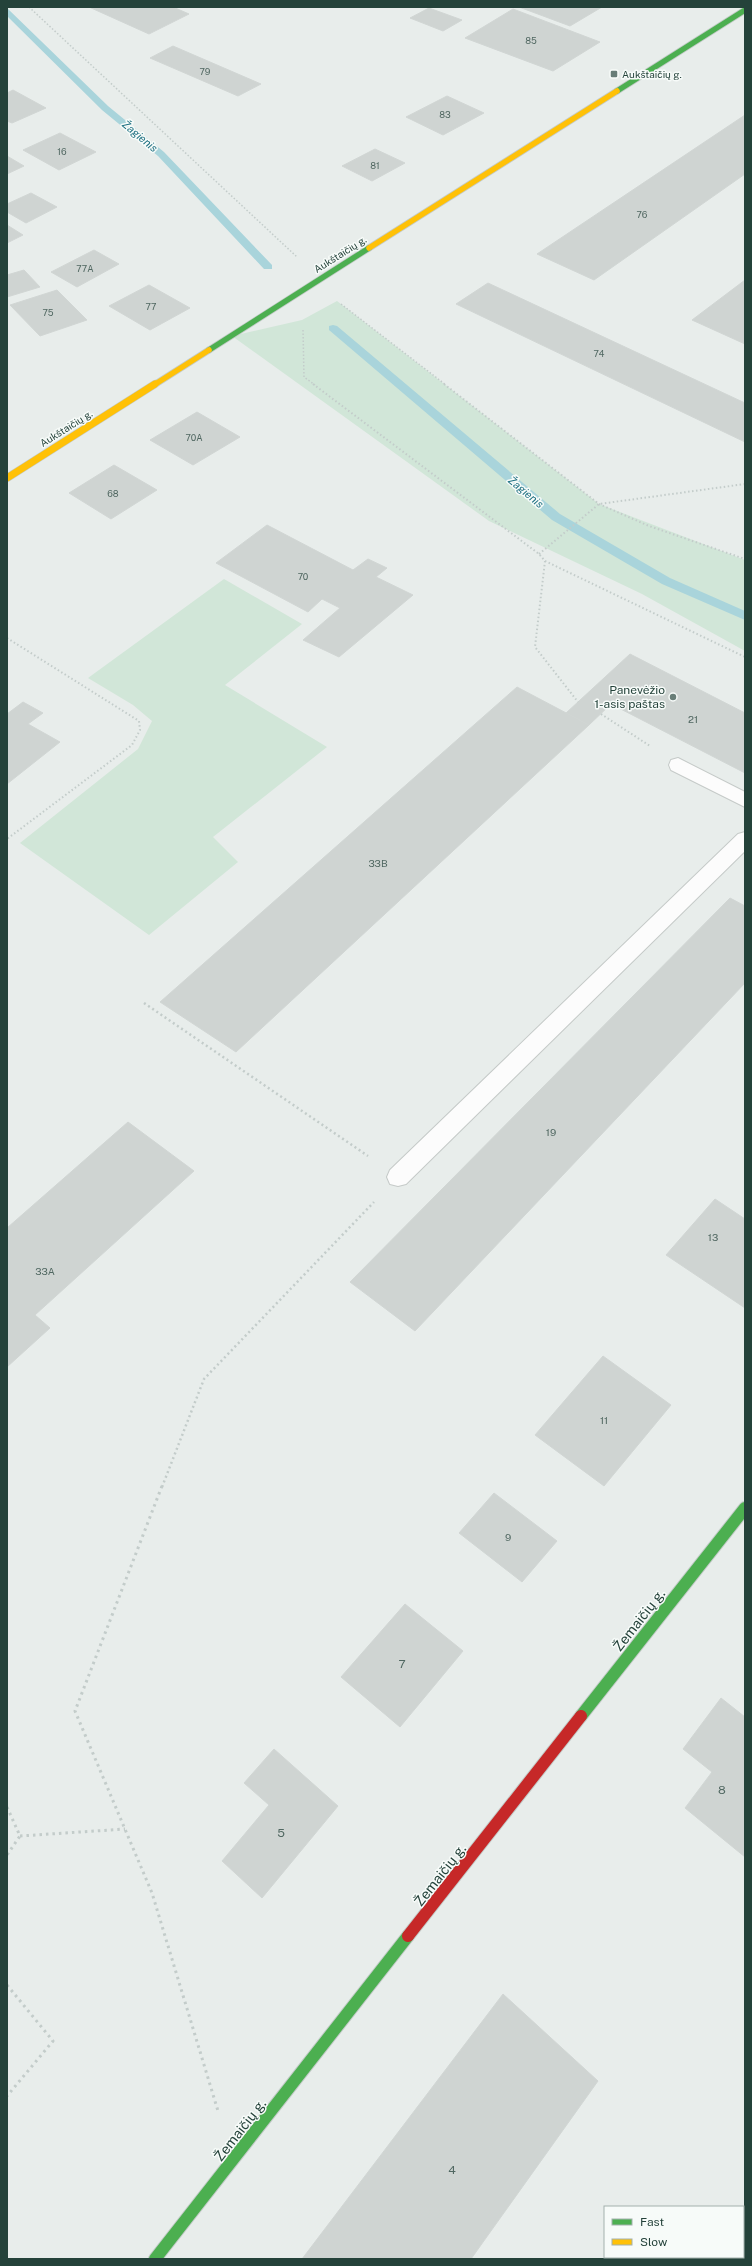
<svg xmlns="http://www.w3.org/2000/svg" width="752" height="2266" font-family="'Public Sans',sans-serif">
<style>
.green{fill:#d1e6d8}
.lines{fill:none;stroke-linecap:round;stroke-linejoin:round}
.stream{fill:#a9d4db;fill-rule:evenodd}
.building{fill:#cfd4d2;stroke:#d1d6d4}
.lane-casing{stroke:#c5cac8;stroke-width:2}
.fast-far1-casing{stroke:#c3cbc8;stroke-width:7}
.fast-casing{stroke:#c3cbc8;stroke-width:14}
.slow-far1-casing{stroke:#c3cbc8;stroke-width:7}
.slow-casing{stroke:#c3cbc8;stroke-width:8}
.jam-casing{stroke:#c3cbc8;stroke-width:14}
.path-far3{stroke:#c3ccca;stroke-width:1.5;stroke-dasharray:1.5 2;stroke-linecap:butt}
.path-far2{stroke:#c3ccca;stroke-width:2;stroke-dasharray:1.5 2.5;stroke-linecap:butt}
.path-far1{stroke:#c3ccca;stroke-width:2.5;stroke-dasharray:2 3;stroke-linecap:butt}
.path{stroke:#c3ccca;stroke-width:3;stroke-dasharray:2.5 4;stroke-linecap:butt}
.lane{fill:#fcfcfc;fill-rule:evenodd}
.fast-far1{stroke:#4caf50;stroke-width:5.5}
.fast{stroke:#4caf50;stroke-width:12}
.slow-far1{stroke:#ffc107;stroke-width:5.5}
.slow{stroke:#ffc107;stroke-width:7}
.jam{stroke:#c62828;stroke-width:12}
.poi-dot{fill:#697e78;stroke:#f7fbf9;stroke-width:1.5}
.labels{text-anchor:middle;dominant-baseline:central;stroke-width:3;stroke-linejoin:round;paint-order:stroke}
.far-number-label{font-size:9px;fill:#506761}
.far-poi-label{font-size:10px;fill:#24423a;stroke:#f7fbf9;text-anchor:start}
.far-street-label{font-size:10px;fill:#24423a;stroke:#f7fbf9}
.number-label{font-size:10px;fill:#506761}
.far-water-label{font-size:11px;font-style:italic;fill:#1c6f80;stroke:#f7fbf9}
.poi-label{font-size:12px;fill:#24423a;stroke:#f7fbf9;text-anchor:end}
.near-number-label{font-size:12px;fill:#506761}
.near-street-label{font-size:14px;fill:#24423a;stroke:#f7fbf9}
</style>
<rect width="100%" height="100%" fill="#e8edeb"/>
<path class="green" d="M337 301 599 504 745 560V651L642 594 489 521 232 336 302 320Z
M224 579 302 624 225 685 327 747 213 837 238 862 149 935 20 843 138 749 152 721 133 705 88 678Z"/>
<g class="lines">
<path class="stream" d="M7 8 108 106 164 152 272 265V269H264L158 156 102 110 7 16Z
M333 325 337 326 560 514 670 578 745 611V620L662 584 552 520 329 330V326Z"/>
</g>
<path class="building" d="M89 7H173L189 14 149 34Z
M519 7H602L570 26Z
M429 8 462 20 443 31 410 18Z
M513 9 600 42 553 71 465 38Z
M173 46 261 84 238 96 150 58Z
M13 90 46 108 12 123 7 121V93Z
M447 96 484 113 443 135 406 117Z
M745 115V174L594 280 537 254Z
M60 133 96 152 59 170 23 150Z
M375 149 405 163 372 181 342 166Z
M7 156 24 166 7 174Z
M31 193 57 207 26 223 7 212V204Z
M7 225 23 235 7 243Z
M94 250 119 264 77 287 51 272Z
M24 270 40 287 7 297V275Z
M745 280V344L692 320Z
M488 283 745 403V442L456 304Z
M149 285 190 308 150 330 109 306Z
M57 290 87 320 40 336 10 305Z
M197 412 240 437 193 465 150 440Z
M114 465 157 490 111 519 69 493Z
M267 525 353 570 368 559 387 568 376 577 413 595 339 657 303 640 340 608 322 599 308 612 216 563Z
M630 654 745 713V773L611 704 589 725 566 713Z
M517 687 589 725 236 1052 160 1002Z
M23 702 43 713 28 724 60 742 7 784V714Z
M730 898 745 906V983L415 1331 350 1282Z
M128 1122 194 1171 35 1315 50 1328 7 1367V1228Z
M715 1199 745 1219V1308L666 1255Z
M603 1356 671 1405 604 1486 535 1435Z
M494 1493 557 1541 522 1582 459 1533Z
M405 1604 463 1651 400 1727 341 1677Z
M721 1698 745 1717V1857L685 1808 712 1772 683 1749Z
M274 1749 338 1806 262 1898 222 1861 269 1805 244 1783Z
M503 1994 598 2081 471 2259H302Z"/>
<g class="lines">
<defs>
<path id="lane" d="M678 758 745 792V807L671 770 669 765 671 760Z
M745 832V851L406 1184 398 1186 390 1184 387 1177 390 1170 738 834Z"/>
<path id="fast-far1" d="M617 91 745 10
M209 350 369 248"/>
<path id="fast" d="M581 1716 745 1508
M155 2259 408 1936"/>
<path id="slow-far1" d="M369 248 617 91
M154 385 209 350"/>
<path id="slow" d="M7 478 155 384"/>
<path id="jam" d="M408 1936 581 1716"/>
</defs>
<use href="#lane" class="lane-casing"/>
<use href="#fast-far1" class="fast-far1-casing"/>
<use href="#fast" class="fast-casing"/>
<use href="#slow-far1" class="slow-far1-casing"/>
<use href="#slow" class="slow-casing"/>
<use href="#jam" class="jam-casing"/>
<path class="path-far3" d="M29 7 297 257
M341 304 446 385
M303 330 304 377 315 385"/>
<path class="path-far2" d="M313 384 539 554 545 561 745 657
M444 384 599 504 649 526 745 559
M539 554 599 504 745 484
M545 561 535 647 578 702
M7 638 139 721 140 730 132 745 7 839
M601 714 650 746"/>
<path class="path-far1" d="M144 1003 368 1156
M162 1487 204 1379 374 1202"/>
<path class="path" d="M162 1486 75 1711 152 1893 218 2111
M7 1807 20 1836 7 1855
M20 1836 125 1829
M7 1985 53 2041 7 2096"/>
<use href="#lane" class="lane"/>
<use href="#fast-far1" class="fast-far1"/>
<use href="#fast" class="fast"/>
<use href="#slow-far1" class="slow-far1"/>
<use href="#slow" class="slow"/>
<use href="#jam" class="jam"/>
</g>
<g class="poi-dot">
<rect x="610" y="70" width="8" height="8" rx="2"/>
<circle cx="673" cy="697" r="4"/>
</g>
<g class="labels">
<g class="far-number-label">
<text x="531" y="40">85</text>
<text x="205" y="71">79</text>
<text x="445" y="114">83</text>
<text x="62" y="151">16</text>
<text x="375" y="165">81</text>
<text x="642" y="214">76</text>
<text x="85" y="268">77A</text>
<text x="151" y="306">77</text>
<text x="48" y="312">75</text>
<text x="599" y="353">74</text>
<text x="194" y="437">70A</text>
<text x="113" y="493">68</text>
<text x="303" y="576">70</text>
</g>
<g class="far-poi-label">
<text x="622" y="74">Aukštaičių g.</text>
</g>
<g class="far-street-label">
<text transform="translate(340 254) rotate(-32)">Aukštaičių g.</text>
<text transform="translate(66 428) rotate(-32)">Aukštaičių g.</text>
</g>
<g class="number-label">
<text x="693" y="719">21</text>
<text x="378" y="863">33B</text>
<text x="551" y="1132">19</text>
<text x="713" y="1237">13</text>
<text x="45" y="1271">33A</text>
<text x="604" y="1420">11</text>
<text x="508" y="1537">9</text>
</g>
<g class="far-water-label">
<text transform="translate(140 136) rotate(40)">Žagienis</text>
<text transform="translate(526 492) rotate(40)">Žagienis</text>
</g>
<g class="poi-label">
<text x="665" y="690">Panevėžio<tspan x="665" dy="14">1-asis paštas</tspan></text>
</g>
<g class="near-number-label">
<text x="402" y="1664">7</text>
<text x="722" y="1790">8</text>
<text x="281" y="1833">5</text>
<text x="452" y="2170">4</text>
</g>
<g class="near-street-label">
<text transform="translate(639 1620) rotate(-52)">Žemaičių g.</text>
<text transform="translate(440 1875) rotate(-52)">Žemaičių g.</text>
<text transform="translate(240 2130) rotate(-52)">Žemaičių g.</text>
</g>
</g>
<rect width="752" height="2266" fill="none" stroke="#24423a" stroke-width="16"/>
<rect x="604" y="2206" width="140" height="52" fill="#f7fbf9" stroke="#a3b1ad"/>
<rect x="612" y="2219" width="20" height="6" fill="#4caf50" stroke="#a3b1ad"/>
<text x="640" y="2226" font-size="12" fill="#24423a">Fast</text>
<rect x="612" y="2239" width="20" height="6" fill="#ffc107" stroke="#a3b1ad"/>
<text x="640" y="2246" font-size="12" fill="#24423a">Slow</text>
</svg>
